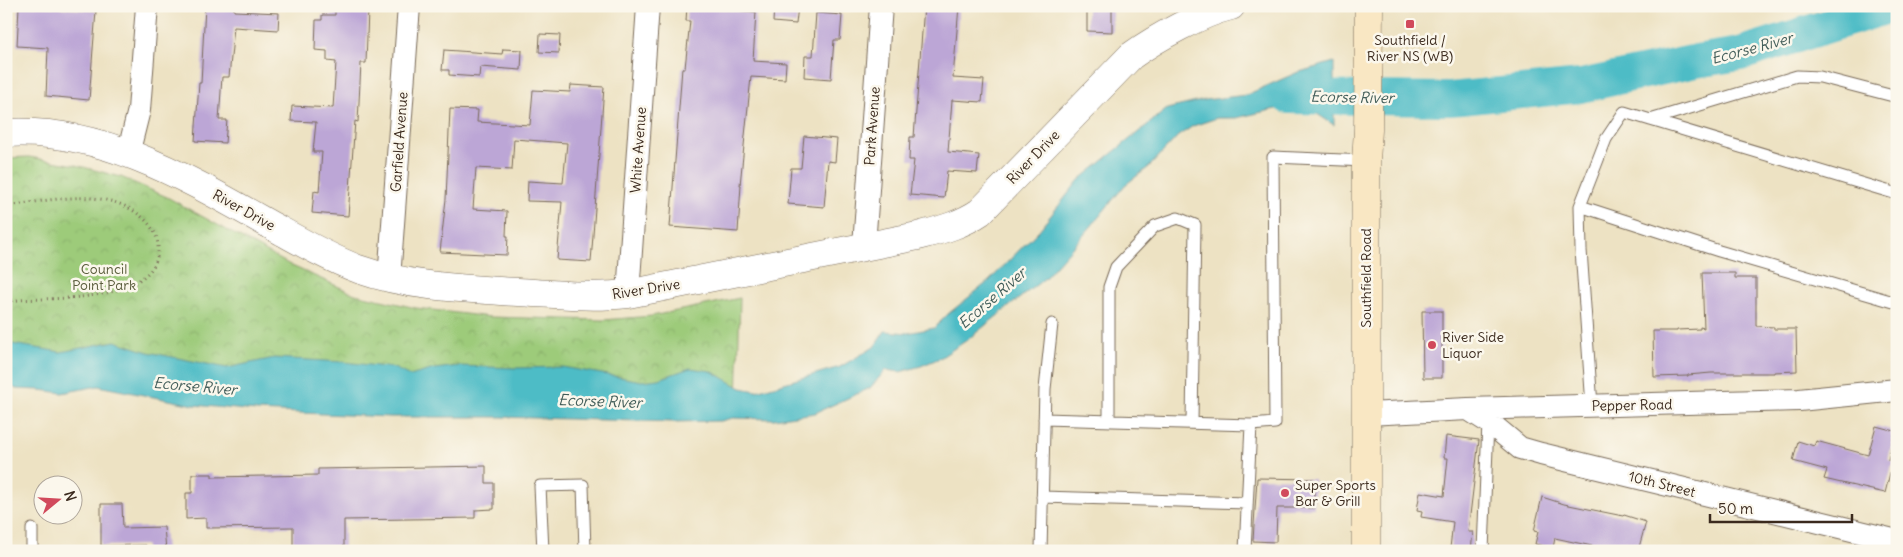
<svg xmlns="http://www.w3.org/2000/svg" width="1903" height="557" font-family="Delius,sans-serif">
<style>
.park{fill:url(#park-crowns);stroke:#6c7a4c}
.water{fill:#4ebcc6;stroke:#447372}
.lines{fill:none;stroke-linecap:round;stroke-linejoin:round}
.river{stroke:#4ebcc6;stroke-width:34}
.building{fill:#bca6d6}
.service-casing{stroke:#796a58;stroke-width:13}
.minor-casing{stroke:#796a58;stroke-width:24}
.tertiary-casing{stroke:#796a58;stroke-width:29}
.secondary-casing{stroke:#796a58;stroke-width:29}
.path{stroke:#796a58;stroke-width:3;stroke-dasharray:1 4;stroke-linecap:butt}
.service{stroke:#fff;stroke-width:11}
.minor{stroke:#fff;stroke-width:22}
.tertiary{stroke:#fff;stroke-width:28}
.secondary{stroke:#f9e7c3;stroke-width:28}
.poi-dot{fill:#d1495b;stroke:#fbf7ec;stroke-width:2}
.labels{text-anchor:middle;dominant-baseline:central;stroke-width:5;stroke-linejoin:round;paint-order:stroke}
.poi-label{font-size:14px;fill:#3b2a1e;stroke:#fbf7ec;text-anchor:start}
.street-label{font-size:14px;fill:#3b2a1e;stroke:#fbf7ec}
.park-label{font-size:14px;fill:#585a3a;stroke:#fbf7ec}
.water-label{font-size:15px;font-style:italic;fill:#425d59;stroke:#fbf7ec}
</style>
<defs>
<pattern id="park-crowns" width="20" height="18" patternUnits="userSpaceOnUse" patternTransform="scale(1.25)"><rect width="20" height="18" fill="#9dcb7a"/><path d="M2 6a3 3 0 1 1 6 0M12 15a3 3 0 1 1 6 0" fill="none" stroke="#88ae69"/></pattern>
</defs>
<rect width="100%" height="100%" fill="#fbf7ec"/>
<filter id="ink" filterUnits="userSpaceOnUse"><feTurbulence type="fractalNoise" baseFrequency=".02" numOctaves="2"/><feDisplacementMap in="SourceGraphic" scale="10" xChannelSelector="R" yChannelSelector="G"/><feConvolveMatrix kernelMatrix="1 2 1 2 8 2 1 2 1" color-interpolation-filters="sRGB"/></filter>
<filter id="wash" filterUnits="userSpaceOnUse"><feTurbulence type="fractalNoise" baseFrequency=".0096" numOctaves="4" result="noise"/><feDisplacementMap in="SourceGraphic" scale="20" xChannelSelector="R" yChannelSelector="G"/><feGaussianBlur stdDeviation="1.12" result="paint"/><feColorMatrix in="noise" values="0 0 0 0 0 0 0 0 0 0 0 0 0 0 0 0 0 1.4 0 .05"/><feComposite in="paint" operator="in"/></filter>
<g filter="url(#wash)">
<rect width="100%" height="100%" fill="#ede2c3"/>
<path class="park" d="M29 157 76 165 121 177 167 197 292 266 355 294 416 308 490 317 603 320 652 316 740 298 737 404 6 371V158Z"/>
<path class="water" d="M1334 62V125L1311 110 1280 108 1236 118H1217L1193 126 1178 136 1149 167 1125 185 1089 229 1045 278 967 340 940 358 921 366 900 372 886 370 870 388 815 413 774 419 733 418 721 421 673 422 501 417H390L257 411 194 405 98 386 62 393 40 390 16 389 6 383V343L61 352 115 341 148 352 227 368 274 358 344 362 394 368 410 376 434 369 459 366 517 368 562 367 642 381 659 379 690 368 711 371 741 388 756 391 840 367 874 347 885 331 908 333 934 328 948 314 989 281 1040 229 1079 180 1167 109 1205 100 1246 95 1296 73Z"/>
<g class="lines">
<path class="river" d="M1288 97 1450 99 1581 86 1696 61 1740 54 1891 6"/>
</g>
<g id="blocks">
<path class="building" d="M19 6H40L96 11 89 100 46 96 48 48 17 46Z
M205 6H234V11L279 13 278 30 234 27 229 77H222L219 120H227L225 143 195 141 199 83H201Z
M687 6H721V9L756 12 753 61 786 63 785 79 751 77 740 185H741L738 232 670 227 682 68H685L690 21H686Z
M774 6H798L796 24 773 22Z
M924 6H959L953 78 984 80 982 102 952 100 948 152 979 155 977 173 947 171 944 198 910 195 914 160H909L910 137H914Z
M1087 6H1112V32L1087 31Z
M335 8 368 10 366 63H361L358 122 355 121 348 216 312 213 314 191 319 192 322 152H313L316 122 291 121 292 106 333 108 336 62 327 61V51L315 50 316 20H322V15H335Z
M816 13 842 15 840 40H834L831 79 804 77 805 56H813Z
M540 34 560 35 559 53 539 52Z
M503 49 522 50 521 70 480 67 479 77 449 75V70H442L444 50 502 54Z
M571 85 604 87 591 262 557 260 562 202 527 201 528 181 563 183 567 143 514 139 512 170 476 168 473 209 507 211 506 236H508L507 255 440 252 446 199 450 109 478 110 477 122 530 125 533 90 570 92Z
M804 136 837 139 835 162 828 161 824 207 788 204 791 168H801Z
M1702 273H1735V278H1756V326L1774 327V329H1796L1797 371 1774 372V373H1711L1688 375V376L1654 377 1653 331H1677V330L1700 329V327L1704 328Z
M1422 311H1442V378H1423Z
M1876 426 1895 431 1888 460 1893 461 1885 493 1824 479 1827 470 1793 461 1798 441 1814 446 1816 441 1868 455Z
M1446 436 1479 440 1468 532H1473L1471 551 1450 548 1453 522 1421 517 1422 511 1417 510 1420 492 1444 496 1448 458H1444Z
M486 466V483H494V509L475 510V518L344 520V551H293V527L206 528V518L186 519V493H192V474H212V477L318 475V469Z
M1257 478 1314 479V508H1277L1276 542 1253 541Z
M1542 497 1564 504 1623 516 1624 515 1646 522 1638 551H1615L1555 538 1553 548 1535 544 1538 532 1534 531Z
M101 504H122L123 528 164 527 166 550 146 551V545L101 546Z"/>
</g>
</g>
<g filter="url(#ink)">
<use href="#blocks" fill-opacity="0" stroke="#796a58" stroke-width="1"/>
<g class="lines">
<defs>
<path id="service" d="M1650 120 1797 76 1820 77 1897 97
M1580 206 1719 251 1897 303
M1592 406 1581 250 1580 206 1606 139 1624 112 1897 194
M1044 419 1251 425 1275 423 1273 157 1366 161
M1109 421V287L1116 267 1155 226 1178 218 1195 225 1192 423
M1042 497 1247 503
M32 529V551
M543 551 540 486 583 485 585 551
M1041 551 1045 389 1052 324
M1245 551 1251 425
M1483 551 1488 422"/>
<path id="minor" d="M128 154 139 110 147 6
M864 246 881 6
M389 279 409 6
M628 294 648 6
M1468 409 1490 423 1520 448 1541 454 1897 541
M1367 414 1468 409 1799 400 1897 390"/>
<path id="tertiary" d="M6 133C104 127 192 181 274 227 301 242 329 258 358 269 409 287 465 289 518 292 555 294 591 298 628 294L918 236C940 230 961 225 980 212L1131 56C1156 38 1201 13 1231 6"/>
<path id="secondary" d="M1366 551V161L1368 130 1369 6"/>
</defs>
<use href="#service" class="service-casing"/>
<use href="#minor" class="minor-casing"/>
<use href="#tertiary" class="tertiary-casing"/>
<use href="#secondary" class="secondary-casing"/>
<path class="path" d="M6 206C50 201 106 185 143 218 152 226 158 236 158 247 159 264 148 276 134 283 99 302 46 297 6 301"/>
<use href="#service" class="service"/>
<use href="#minor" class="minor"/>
<use href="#tertiary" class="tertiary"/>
<use href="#secondary" class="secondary"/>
</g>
</g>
<g class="poi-dot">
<rect x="1405" y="19" width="10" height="10" rx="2.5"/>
<circle cx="1432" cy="345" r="5"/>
<circle cx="1285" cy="493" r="5"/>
</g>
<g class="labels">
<g class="poi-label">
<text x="1410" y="40" text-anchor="middle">Southfield /<tspan x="1410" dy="16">River NS (WB)</tspan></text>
<text x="1442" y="337">River Side<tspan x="1442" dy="16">Liquor</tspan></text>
<text x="1295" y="485">Super Sports<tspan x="1295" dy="16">Bar &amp; Grill</tspan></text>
</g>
<g class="street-label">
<text transform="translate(872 126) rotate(-86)">Park Avenue</text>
<text transform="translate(399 142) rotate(-86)">Garfield Avenue</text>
<text transform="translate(638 150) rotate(-86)">White Avenue</text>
<text transform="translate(1033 157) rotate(-46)">River Drive</text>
<text transform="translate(244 210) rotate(29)">River Drive</text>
<text transform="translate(1366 278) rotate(-90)">Southfield Road</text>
<text transform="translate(646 289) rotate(-9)">River Drive</text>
<text transform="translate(1632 405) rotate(-1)">Pepper Road</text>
<text transform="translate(1662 484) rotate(14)">10th Street</text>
</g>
<g class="park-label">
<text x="104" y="269">Council<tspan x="104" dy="16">Point Park</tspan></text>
</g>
<g class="water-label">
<text transform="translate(1752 48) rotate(-15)">Ecorse River</text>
<text transform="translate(1352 97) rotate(1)">Ecorse River</text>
<text transform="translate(992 298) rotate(-41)">Ecorse River</text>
<text transform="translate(195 386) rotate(5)">Ecorse River</text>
<text transform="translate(600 401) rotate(2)">Ecorse River</text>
</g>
</g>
<rect width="1903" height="557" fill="none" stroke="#fbf7ec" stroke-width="25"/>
<g transform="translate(58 500) rotate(72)"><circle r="24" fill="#fbf7ec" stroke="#aea59a"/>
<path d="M0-4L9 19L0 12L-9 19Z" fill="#d1495b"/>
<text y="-8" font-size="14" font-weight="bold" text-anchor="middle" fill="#3b2a1e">N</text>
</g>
<path d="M1710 514v8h142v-8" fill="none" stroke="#3b2a1e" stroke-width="2.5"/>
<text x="1718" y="514" font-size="15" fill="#3b2a1e" stroke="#fbf7ec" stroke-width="4" paint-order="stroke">50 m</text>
</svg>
